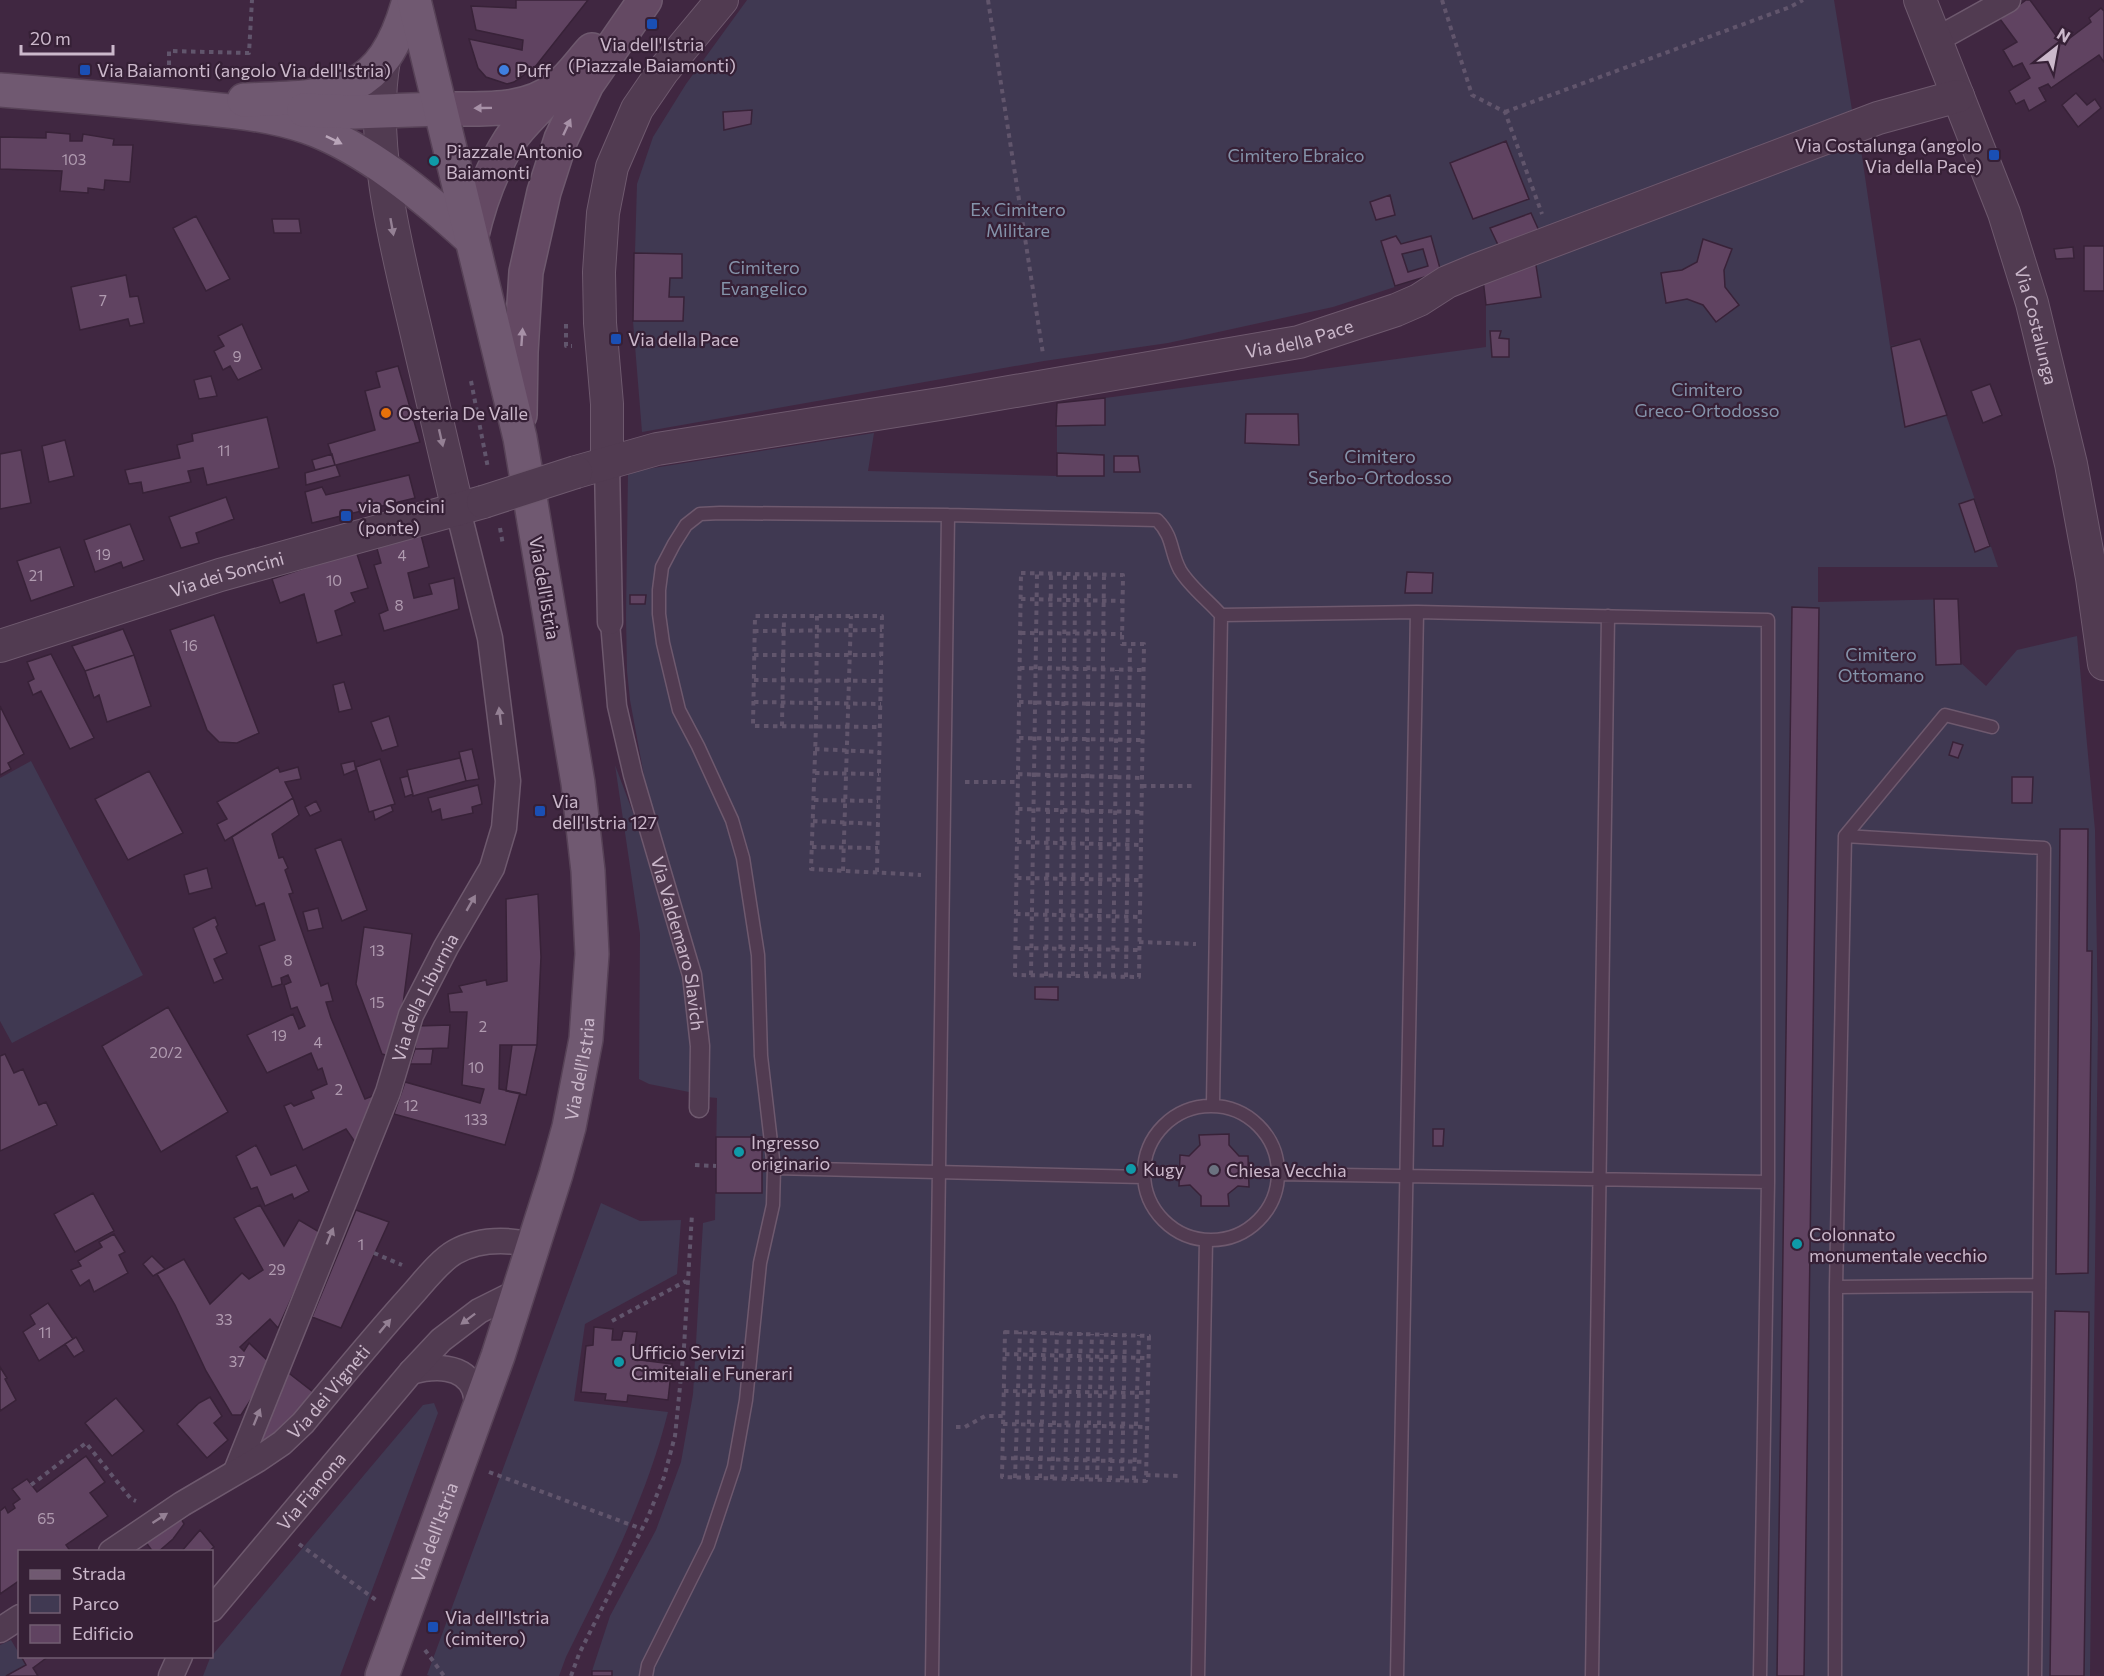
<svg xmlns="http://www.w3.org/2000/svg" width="2104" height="1676" font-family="Commissioner,sans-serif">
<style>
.green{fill:#403952}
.building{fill:#604361;stroke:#382238;stroke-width:1.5;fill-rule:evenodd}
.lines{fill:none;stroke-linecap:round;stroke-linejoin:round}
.service-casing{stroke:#6e596e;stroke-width:15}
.pedestrian-casing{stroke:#6e596e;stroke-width:21}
.minor-casing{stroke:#6e596e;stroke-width:27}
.tertiary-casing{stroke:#6e596e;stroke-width:34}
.secondary-casing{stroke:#6e596e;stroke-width:36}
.primary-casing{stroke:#574257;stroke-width:36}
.path{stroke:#61556c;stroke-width:4;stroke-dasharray:4.5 4.5;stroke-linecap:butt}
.service{stroke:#513b51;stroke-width:12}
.pedestrian{stroke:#513b51;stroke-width:18}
.minor{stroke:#513b51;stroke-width:24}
.tertiary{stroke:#513b51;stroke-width:32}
.secondary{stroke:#644963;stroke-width:33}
.primary{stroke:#705971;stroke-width:33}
.tertiary-bridge-casing{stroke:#6e596e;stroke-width:34;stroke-linecap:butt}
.tertiary-bridge{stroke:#513b51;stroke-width:32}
.oneway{fill:#a791a7}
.oneway2{fill:#b9a5b9}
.oneway3{fill:#948094}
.transit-dot{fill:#1a4fb4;stroke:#362036;stroke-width:2}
.shop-dot{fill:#3f7fe0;stroke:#362036;stroke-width:2}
.culture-dot{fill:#0f9aa8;stroke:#362036;stroke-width:2}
.food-dot{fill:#e8710a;stroke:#362036;stroke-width:2}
.worship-dot{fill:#6b7280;stroke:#362036;stroke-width:2}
.labels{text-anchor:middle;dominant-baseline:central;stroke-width:4.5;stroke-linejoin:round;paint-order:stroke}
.number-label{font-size:15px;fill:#b09bb0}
.poi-label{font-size:18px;fill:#cbb8cb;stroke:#362036;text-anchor:start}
.park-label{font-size:18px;fill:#8593aa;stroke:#362036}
.street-label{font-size:18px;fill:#cbb8cb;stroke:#362036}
</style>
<rect width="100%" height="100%" fill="#402741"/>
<path class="green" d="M747 0H1834L1852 110 1441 272 1333 307 1168 343 1044 361 642 432 633 321 637 184 653 137 686 84Z
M1860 143 1890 346 1920 339 1998 567H1818V602L1958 599 1961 663 1986 686 2017 650 2077 636 2095 830 2098 1023 2090 1676H592V1671L610 1616 656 1530 681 1462 693 1394 703 1223 715 1220 717 1098 707 1097 709 1031 699 968 647 792 630 700 627 671 626 616 628 472 874 433 868 471 1057 476V403L1105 398 1486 347V305L1483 279Z
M31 761 143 975 12 1043 0 1021V778Z
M615 765 635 818 682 978 691 1042 689 1092 649 1084 639 1079 640 934Z
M601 1203 640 1221 681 1220 677 1274 585 1324 574 1401 668 1412C646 1500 606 1576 566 1657L559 1676H430L427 1675Z
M434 1403 438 1413 340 1676H203L210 1658 423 1405Z
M11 1640 26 1665 6 1676H0V1645Z"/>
<path class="building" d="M516 0H588L535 67 514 82 507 84 486 77 478 68 469 39 522 50 523 40 476 30 471 6 516 8Z
M2026 0H2030L2062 44 2091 22 2089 18 2101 8 2104 11V62L2099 55 2051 88 2048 84 2039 88 2046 101 2029 111 2024 100 2016 104 2009 91 2030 78 2022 63 2013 67 2003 50 2017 42 2000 19Z
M2076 93 2087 105 2095 99 2101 108 2078 127 2062 105Z
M752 110 751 124 724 130 723 112Z
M46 132 70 134V141H82L83 134 114 139 113 145H133L130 182 105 180 104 190 88 188V193L60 191 62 171 0 169V137L46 138Z
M1506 141 1529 199 1473 219 1450 163Z
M1390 195 1395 215 1376 220 1370 202Z
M1531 213 1540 233 1500 249 1490 228Z
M196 216 230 279 206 291 173 228Z
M272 219H299L301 233H274Z
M1396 236 1401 244 1431 236 1441 272 1395 286 1381 241ZM1423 249 1428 266 1408 272 1402 254Z
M1703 239 1732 249 1724 270 1725 287 1739 305 1716 322 1703 305 1687 299 1666 303 1661 273 1682 270 1697 262Z
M2084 246H2104V291H2084Z
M2073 247 2074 258 2056 259 2054 249Z
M634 253 682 254V278H670L669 297H684L683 321H633Z
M1535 259 1541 297 1486 305 1483 279Z
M126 275 130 297 138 296 144 323 130 326 128 319 80 330 71 287Z
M242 324 262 369 238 380 230 366 223 370 214 351 224 346 218 336Z
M1490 331H1501L1499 338 1509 339V357H1492Z
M1920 339 1947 415 1905 427 1891 347Z
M398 366 420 442 336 465 340 476 306 485 305 473 335 465 328 444 375 430 365 391 380 387 376 372Z
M211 376 217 396 199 399 194 380Z
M1990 384 2002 415 1983 423 1971 391Z
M1105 398V425L1056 426 1057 403Z
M1246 414H1298L1299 445 1245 443Z
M267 417 279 468 207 485 203 468 188 471 191 482 143 493 141 482 129 484 125 470 180 458 177 445 193 441 192 434Z
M65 440 74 476 49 482 42 446Z
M21 450 31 503 0 509V454Z
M1057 453 1104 455V476H1057Z
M332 454 335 465 315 470 312 460Z
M1114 456H1138L1140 472H1114Z
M409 475 415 498 312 523 305 492 322 487 326 495Z
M226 497 234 519 196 533 199 543 181 548 169 517Z
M1974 499 1990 546 1975 552 1959 504Z
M130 524 144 560 123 568 121 562 95 572 84 540Z
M420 531 429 567 408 573 414 598 432 594 429 584 454 578 459 609 384 631 379 614 388 610 374 565 381 563 376 545Z
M60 547 74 586 31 601 17 561Z
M356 551 368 588 351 593 355 602 335 611 342 635 317 643 304 594 280 603 272 579Z
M1407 572 1433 573 1432 593H1405Z
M630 595H646L645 604H630Z
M1934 599H1958L1961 664 1936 665Z
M1792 607 1819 608 1804 1676H1777Z
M214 615 259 733 237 743 219 742 207 730 170 630Z
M123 629 134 655 85 671 72 646Z
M51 654 94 738 70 749 41 691 33 695 28 682 34 679 27 662Z
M134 655 151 706 107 722 99 695 94 698 85 671Z
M344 682 352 709 339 712 333 685Z
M0 706 24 754 8 763 11 769 0 775Z
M389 716 398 746 382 751 371 722Z
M1953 742 1963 745 1958 758 1949 755Z
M472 749 479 779 466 781 459 752Z
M460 758 466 781 413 796 407 770Z
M380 759 395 804 369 812 356 767Z
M354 761 356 770 344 775 341 764Z
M278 767 280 772 298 767 301 779 285 782 293 798 225 841 217 824 227 819 217 802Z
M149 771 183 833 128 860 95 799Z
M408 776 413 794 405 797 400 778Z
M2012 777H2033L2032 803H2012Z
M478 785 482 804 472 807 473 813 442 820 440 809 432 812 428 798Z
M293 798 299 815 272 834 279 858 283 857 288 868 285 870 293 893 289 894 321 986 328 983 333 1001 326 1002 331 1018 365 1099 375 1095 355 1142 346 1129 303 1150 284 1106 291 1103 294 1106 314 1098 311 1091 327 1084 322 1068 318 1070 311 1053 267 1073 247 1035 293 1014 299 1029 305 1026 297 1007 291 1009 284 985 291 982 288 975 281 978 282 984 272 987 259 946 275 940 264 903 256 906 232 837Z
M316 801 321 811 310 816 305 807Z
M391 805 393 811 375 820 373 811Z
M2060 829H2088L2087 951H2092L2088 1273 2056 1274Z
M341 839 367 910 342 921 315 849Z
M207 868 212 888 189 894 184 875Z
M538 894 541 957 537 1045H500L499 1089 520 1093 505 1145 394 1114 405 1082 480 1103 484 1089 462 1085 467 1012H450L448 994 462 992 459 986 486 980 487 985 507 981 506 899Z
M318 908 323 928 308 931 303 912Z
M215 917 218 925 216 927 227 953 214 959 223 979 214 983 193 928Z
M364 927 412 934 400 1028 393 1057 382 1054 356 984Z
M1035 987H1058V1000L1035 999Z
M168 1007 228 1112 161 1152 102 1046Z
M450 1025 448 1048 415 1049 417 1026Z
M512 1045H537L526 1095 506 1091Z
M415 1049H433L431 1064H410Z
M5 1054 14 1073 23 1069 39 1105 46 1102 57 1125 0 1151V1056Z
M1433 1129H1444L1443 1146H1433Z
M1229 1134V1145L1239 1156H1248L1249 1187 1238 1186 1228 1194 1229 1206H1201V1196L1190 1185 1179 1186 1180 1155 1189 1156 1200 1145 1199 1135Z
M716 1137H762V1193H716Z
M256 1145 271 1175 296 1165 309 1191 294 1199 292 1194 265 1206 257 1187 251 1189 236 1156Z
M93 1193 114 1231 75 1252 54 1214Z
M260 1205 284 1246 299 1220 321 1233 278 1328 270 1319 240 1347 244 1351 249 1343 268 1361 257 1390 241 1415H232L206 1371 175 1305 157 1274 184 1259 210 1304 242 1273 249 1279 263 1270 234 1218Z
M356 1210 389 1222 341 1328 312 1317Z
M114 1234 125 1252 119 1255 128 1273 94 1292 89 1280 80 1286 71 1270 81 1266 78 1261 102 1247 99 1242Z
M152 1256 165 1269 153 1276 143 1264Z
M48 1303 73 1339 39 1361 23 1332 35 1324 30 1315Z
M2055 1311 2089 1312 2084 1676H2050Z
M594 1327 613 1329 612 1340H621L623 1331 637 1332 633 1359 672 1364 668 1400 628 1395 627 1402 605 1400 606 1394 581 1392 586 1346 593 1345Z
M76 1337 84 1351 74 1357 65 1344Z
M0 1367 7 1378 5 1379 16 1400 0 1411Z
M286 1371 313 1392 278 1436 270 1441H263L260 1435Z
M210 1397 222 1416 214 1423 228 1440 207 1458 177 1424 199 1403Z
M116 1398 144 1431 112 1456 85 1423Z
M86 1456 105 1482 90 1493 108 1516 66 1545 71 1552H20V1580L0 1594V1511L5 1507 8 1513 15 1508 13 1504 20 1499 12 1489 27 1479 37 1492Z
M179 1515 184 1524 173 1539 158 1552H153L145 1541Z
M200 1530 214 1547 208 1552H181Z
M21 1656H49L33 1668 38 1676H6L26 1665Z
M592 1671H612V1676H592Z"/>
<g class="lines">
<defs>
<path id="service" d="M1845 836 2044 848 2035 1676
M1213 1105 1221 615
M1144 1173a67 67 0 1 1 134 0a67 67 0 1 1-134 0Z
M774 1168 1143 1177
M1278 1174 1768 1182
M1836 1287 2039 1285
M646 1676 648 1665 708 1545 734 1467 746 1400 760 1263 773 1205 774 1168 761 1056 758 955 743 858 732 820 698 746 679 710 663 643 659 614V590L662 567 674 544 686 525 700 514 720 513 948 515 1157 520C1174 537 1170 552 1180 570 1190 587 1208 600 1221 615L1417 612 1768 620V1182L1760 1676
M932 1676 948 515
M1198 1676 1206 1240
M1397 1676 1417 612
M1592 1676 1608 616
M1835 1676 1836 1287 1845 836 1945 715 1992 727"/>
<g id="pedestrian">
<path id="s1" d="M610 622 617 706 633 775 692 975 700 1046 699 1108"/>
</g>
<g id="minor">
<path d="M1936 40 2008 0"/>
<path d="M607 463 610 622"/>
<path d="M411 1372C433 1366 464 1364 474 1389 476 1395 477 1402 478 1408"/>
<path id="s2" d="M236 1471 388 1092 411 1015 446 947 492 868 504 828 508 781 490 638 458 510"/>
<path id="s3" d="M111 1552 182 1504 257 1460 282 1443 303 1423C338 1381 373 1338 410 1297 422 1284 439 1261 455 1252 480 1238 507 1239 534 1245"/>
<path id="s4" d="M212 1609 411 1372 441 1340 479 1311 519 1291"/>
<path d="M0 1630 20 1617"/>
<path d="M171 1676 180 1656"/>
</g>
<g id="tertiary">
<path id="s5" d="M1920 0 2004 213 2032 303 2071 464 2092 578 2104 664"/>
<path d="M384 60C370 142 394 238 413 318 428 382 443 446 458 510"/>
<path d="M607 463V404L600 323 599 272 603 213 612 167 637 109 663 71 722 0"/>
<path id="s6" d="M576 472 657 449 946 403 1299 342 1396 310 1419 300 1447 282 1476 270 1878 118 1958 96"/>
<path id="s7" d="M0 646 220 575 483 502"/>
</g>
<path id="secondary" d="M440 109C479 108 524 114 557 88 570 78 581 62 592 50
M471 239C479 204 490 171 510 140 521 124 537 110 550 95
M520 415 521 352 526 272 544 192 561 139 587 84 645 0"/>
<g id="primary">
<path d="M0 90C63 95 127 100 190 107 230 111 269 114 307 127 365 147 426 198 471 239"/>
<path d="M244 100C334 97 382 99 409 0"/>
<path d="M304 110 354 112 440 109"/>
<path id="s8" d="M382 1676 498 1356 556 1174 569 1127 586 1039 592 954 588 871 578 783 520 438 414 0"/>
</g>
</defs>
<use href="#service" class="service-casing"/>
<use href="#pedestrian" class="pedestrian-casing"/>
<use href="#minor" class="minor-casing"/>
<use href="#tertiary" class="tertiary-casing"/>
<use href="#secondary" class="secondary-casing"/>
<use href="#primary" class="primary-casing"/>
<path class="path" d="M988 0 1043 354
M1442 0 1472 95 1505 112 1542 214
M169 65V51L249 53 252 0
M1505 112 1790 7 1803 0
M566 324V346H572
M471 381 488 468
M500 528 503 545
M1021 573 1123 575 1122 644H1144L1139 977 1015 975Z
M1021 599 1122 601
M817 616 816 726 811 869 921 875
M754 631 882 630
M1021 633 1122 634
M754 655H881
M1020 668 1143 670
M754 680 881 681
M754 702 881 704
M1019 702 1143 705
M782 726 784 616
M1019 738 1143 740
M815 749 879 752
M815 773 879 774
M1018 774 1142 778
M965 782H1018
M1142 786H1196
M814 800 878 801
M1018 809 1141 812
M813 821 878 824
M1017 842 1141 845
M812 847 878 848
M843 871 851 616
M877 872 882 616H755L753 726 880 727
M1017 878 1140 880
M1016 914 1140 917
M1139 942 1196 944
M1016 948 1139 950
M1031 975 1037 574
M1046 976 1051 574
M1060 976 1065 574
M1073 976 1075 574
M1086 976 1089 575
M1099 976 1104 575
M1113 977 1117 670
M1126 977 1130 644
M695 1165 716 1166
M374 1253 402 1265
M612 1321 686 1281
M1005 1332 1149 1336 1146 1481 1002 1477Z
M1005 1354 1148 1358
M1004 1391 1148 1393
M1003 1424 1147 1427
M956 1427H965L985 1416H1003
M1002 1458 1146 1462
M489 1472 642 1529
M1146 1475 1181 1476
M1015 1478 1020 1332
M1027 1478 1032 1332
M1040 1478 1045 1333
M1052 1479 1057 1333
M1065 1479 1069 1333
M1076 1479 1081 1333
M1087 1479 1092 1334
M1097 1479 1102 1334
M1110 1480 1113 1335
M1122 1480 1125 1335
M1134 1480 1139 1335
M31 1485 86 1443 131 1499 136 1501
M299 1544 376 1600
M425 1650 444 1676
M571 1676 579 1654 648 1517 664 1477 675 1436 684 1347 692 1214"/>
<use href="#service" class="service"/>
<use href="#pedestrian" class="pedestrian"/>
<use href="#minor" class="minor"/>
<use href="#tertiary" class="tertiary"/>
<use href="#secondary" class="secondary"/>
<use href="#primary" class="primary"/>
<defs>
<path id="tertiary-bridge" d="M483 502 576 472"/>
</defs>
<use href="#tertiary-bridge" class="tertiary-bridge-casing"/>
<use href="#tertiary-bridge" class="tertiary-bridge"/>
</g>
<defs><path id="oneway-solid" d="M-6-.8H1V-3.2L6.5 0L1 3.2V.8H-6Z" transform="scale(1.5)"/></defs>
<g class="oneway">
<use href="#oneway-solid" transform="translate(483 108) rotate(179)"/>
<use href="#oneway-solid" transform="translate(567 127) rotate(-65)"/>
<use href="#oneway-solid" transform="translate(522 337) rotate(-86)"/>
</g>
<use class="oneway2" href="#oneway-solid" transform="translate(334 140) rotate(26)"/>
<g class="oneway3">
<use href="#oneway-solid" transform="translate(392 227) rotate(80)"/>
<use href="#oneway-solid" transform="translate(441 438) rotate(77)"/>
<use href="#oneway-solid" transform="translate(500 716) rotate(-97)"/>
<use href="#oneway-solid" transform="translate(471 903) rotate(-60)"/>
<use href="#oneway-solid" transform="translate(330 1236) rotate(-68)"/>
<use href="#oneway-solid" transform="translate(468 1319) rotate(143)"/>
<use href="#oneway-solid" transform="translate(385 1326) rotate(-50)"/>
<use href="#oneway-solid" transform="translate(257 1417) rotate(-68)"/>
<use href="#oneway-solid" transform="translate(160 1518) rotate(-33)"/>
</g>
<g class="transit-dot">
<rect x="646" y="18" width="12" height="12" rx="3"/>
<rect x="79" y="64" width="12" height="12" rx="3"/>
<rect x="1988" y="149" width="12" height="12" rx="3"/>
<rect x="610" y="333" width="12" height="12" rx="3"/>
<rect x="340" y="510" width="12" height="12" rx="3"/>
<rect x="534" y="805" width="12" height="12" rx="3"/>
<rect x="427" y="1621" width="12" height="12" rx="3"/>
</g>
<circle class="shop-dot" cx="504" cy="70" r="6"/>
<g class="culture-dot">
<circle cx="434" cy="161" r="6"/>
<circle cx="739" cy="1152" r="6"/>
<circle cx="1131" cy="1169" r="6"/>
<circle cx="1797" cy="1244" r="6"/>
<circle cx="619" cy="1362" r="6"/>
</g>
<circle class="food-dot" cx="386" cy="413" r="6"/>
<circle class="worship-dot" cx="1214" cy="1170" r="6"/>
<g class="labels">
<g class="number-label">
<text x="74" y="159">103</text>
<text x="103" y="300">7</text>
<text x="237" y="356">9</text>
<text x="224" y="450">11</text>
<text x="103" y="554">19</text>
<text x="402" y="555">4</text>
<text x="36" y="575">21</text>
<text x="334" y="580">10</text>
<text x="399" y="605">8</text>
<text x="190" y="645">16</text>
<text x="377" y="950">13</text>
<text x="288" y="960">8</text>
<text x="377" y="1002">15</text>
<text x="483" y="1026">2</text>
<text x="279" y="1035">19</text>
<text x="318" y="1042">4</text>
<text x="166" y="1052">20/2</text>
<text x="476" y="1067">10</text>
<text x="339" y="1089">2</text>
<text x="411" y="1105">12</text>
<text x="476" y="1119">133</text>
<text x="361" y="1244">1</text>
<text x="277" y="1269">29</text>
<text x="224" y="1319">33</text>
<text x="45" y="1332">11</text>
<text x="237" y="1361">37</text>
<text x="46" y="1518">65</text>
</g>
<g class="poi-label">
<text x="652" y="44" text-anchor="middle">Via dell'Istria<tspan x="652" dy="21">(Piazzale Baiamonti)</tspan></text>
<text x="97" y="70">Via Baiamonti (angolo Via dell'Istria)</text>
<text x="516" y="70">Puff</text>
<text x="1982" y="145" text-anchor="end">Via Costalunga (angolo<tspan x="1982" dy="21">Via della Pace)</tspan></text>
<text x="446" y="151">Piazzale Antonio<tspan x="446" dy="21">Baiamonti</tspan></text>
<text x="628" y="339">Via della Pace</text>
<text x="398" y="413">Osteria De Valle</text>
<text x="358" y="506">via Soncini<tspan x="358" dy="21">(ponte)</tspan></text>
<text x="552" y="801">Via<tspan x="552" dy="21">dell'Istria 127</tspan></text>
<text x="751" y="1142">Ingresso<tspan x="751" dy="21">originario</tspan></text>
<text x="1143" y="1169">Kugy</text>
<text x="1226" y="1170">Chiesa Vecchia</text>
<text x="1809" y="1234">Colonnato<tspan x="1809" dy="21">monumentale vecchio</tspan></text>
<text x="631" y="1352">Ufficio Servizi<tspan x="631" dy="21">Cimiteiali e Funerari</tspan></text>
<text x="445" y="1617">Via dell'Istria<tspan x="445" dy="21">(cimitero)</tspan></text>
</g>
<g class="park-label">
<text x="1296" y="155">Cimitero Ebraico</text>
<text x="1018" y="209">Ex Cimitero<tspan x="1018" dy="21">Militare</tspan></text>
<text x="764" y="267">Cimitero<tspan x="764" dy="21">Evangelico</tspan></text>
<text x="1707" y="389">Cimitero<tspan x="1707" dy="21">Greco-Ortodosso</tspan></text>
<text x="1380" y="456">Cimitero<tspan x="1380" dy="21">Serbo-Ortodosso</tspan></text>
<text x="1881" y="654">Cimitero<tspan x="1881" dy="21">Ottomano</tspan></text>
</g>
<g class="street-label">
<text stroke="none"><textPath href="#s5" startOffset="346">Via Costalunga</textPath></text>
<text stroke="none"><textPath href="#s6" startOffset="736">Via della Pace</textPath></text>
<text stroke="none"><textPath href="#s7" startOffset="238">Via dei Soncini</textPath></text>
<text transform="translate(545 588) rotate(80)">Via dell'Istria</text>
<text stroke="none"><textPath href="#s1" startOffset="330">Via Valdemaro Slavich</textPath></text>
<text stroke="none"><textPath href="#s2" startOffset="510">Via della Liburnia</textPath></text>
<text stroke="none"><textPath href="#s8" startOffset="639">Via dell'Istria</textPath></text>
<text stroke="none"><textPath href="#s3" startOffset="272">Via dei Vigneti</textPath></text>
<text stroke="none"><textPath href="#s4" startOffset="154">Via Fianona</textPath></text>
<text stroke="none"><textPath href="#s8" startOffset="153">Via dell'Istria</textPath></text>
</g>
</g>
<rect x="18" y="1550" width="195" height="108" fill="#362036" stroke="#725d72" stroke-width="1.5"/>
<rect x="30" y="1570" width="30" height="9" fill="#705971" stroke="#725d72" stroke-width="1.5"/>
<text x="72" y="1580" font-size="18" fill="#cbb8cb">Strada</text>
<rect x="30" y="1595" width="30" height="18" fill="#403952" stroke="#725d72" stroke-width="1.5"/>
<text x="72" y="1610" font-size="18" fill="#cbb8cb">Parco</text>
<rect x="30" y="1625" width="30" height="18" fill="#604361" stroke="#725d72" stroke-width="1.5"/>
<text x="72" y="1640" font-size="18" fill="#cbb8cb">Edificio</text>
<g transform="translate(2056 48) rotate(31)" stroke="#362036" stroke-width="4.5" paint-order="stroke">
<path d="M0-4.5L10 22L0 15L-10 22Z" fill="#cbb8cb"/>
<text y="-9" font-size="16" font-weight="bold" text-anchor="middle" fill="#cbb8cb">N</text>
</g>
<path d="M21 45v9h92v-9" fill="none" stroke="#cbb8cb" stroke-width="3"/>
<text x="30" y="45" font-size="18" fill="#cbb8cb" stroke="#362036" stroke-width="4.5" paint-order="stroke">20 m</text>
</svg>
